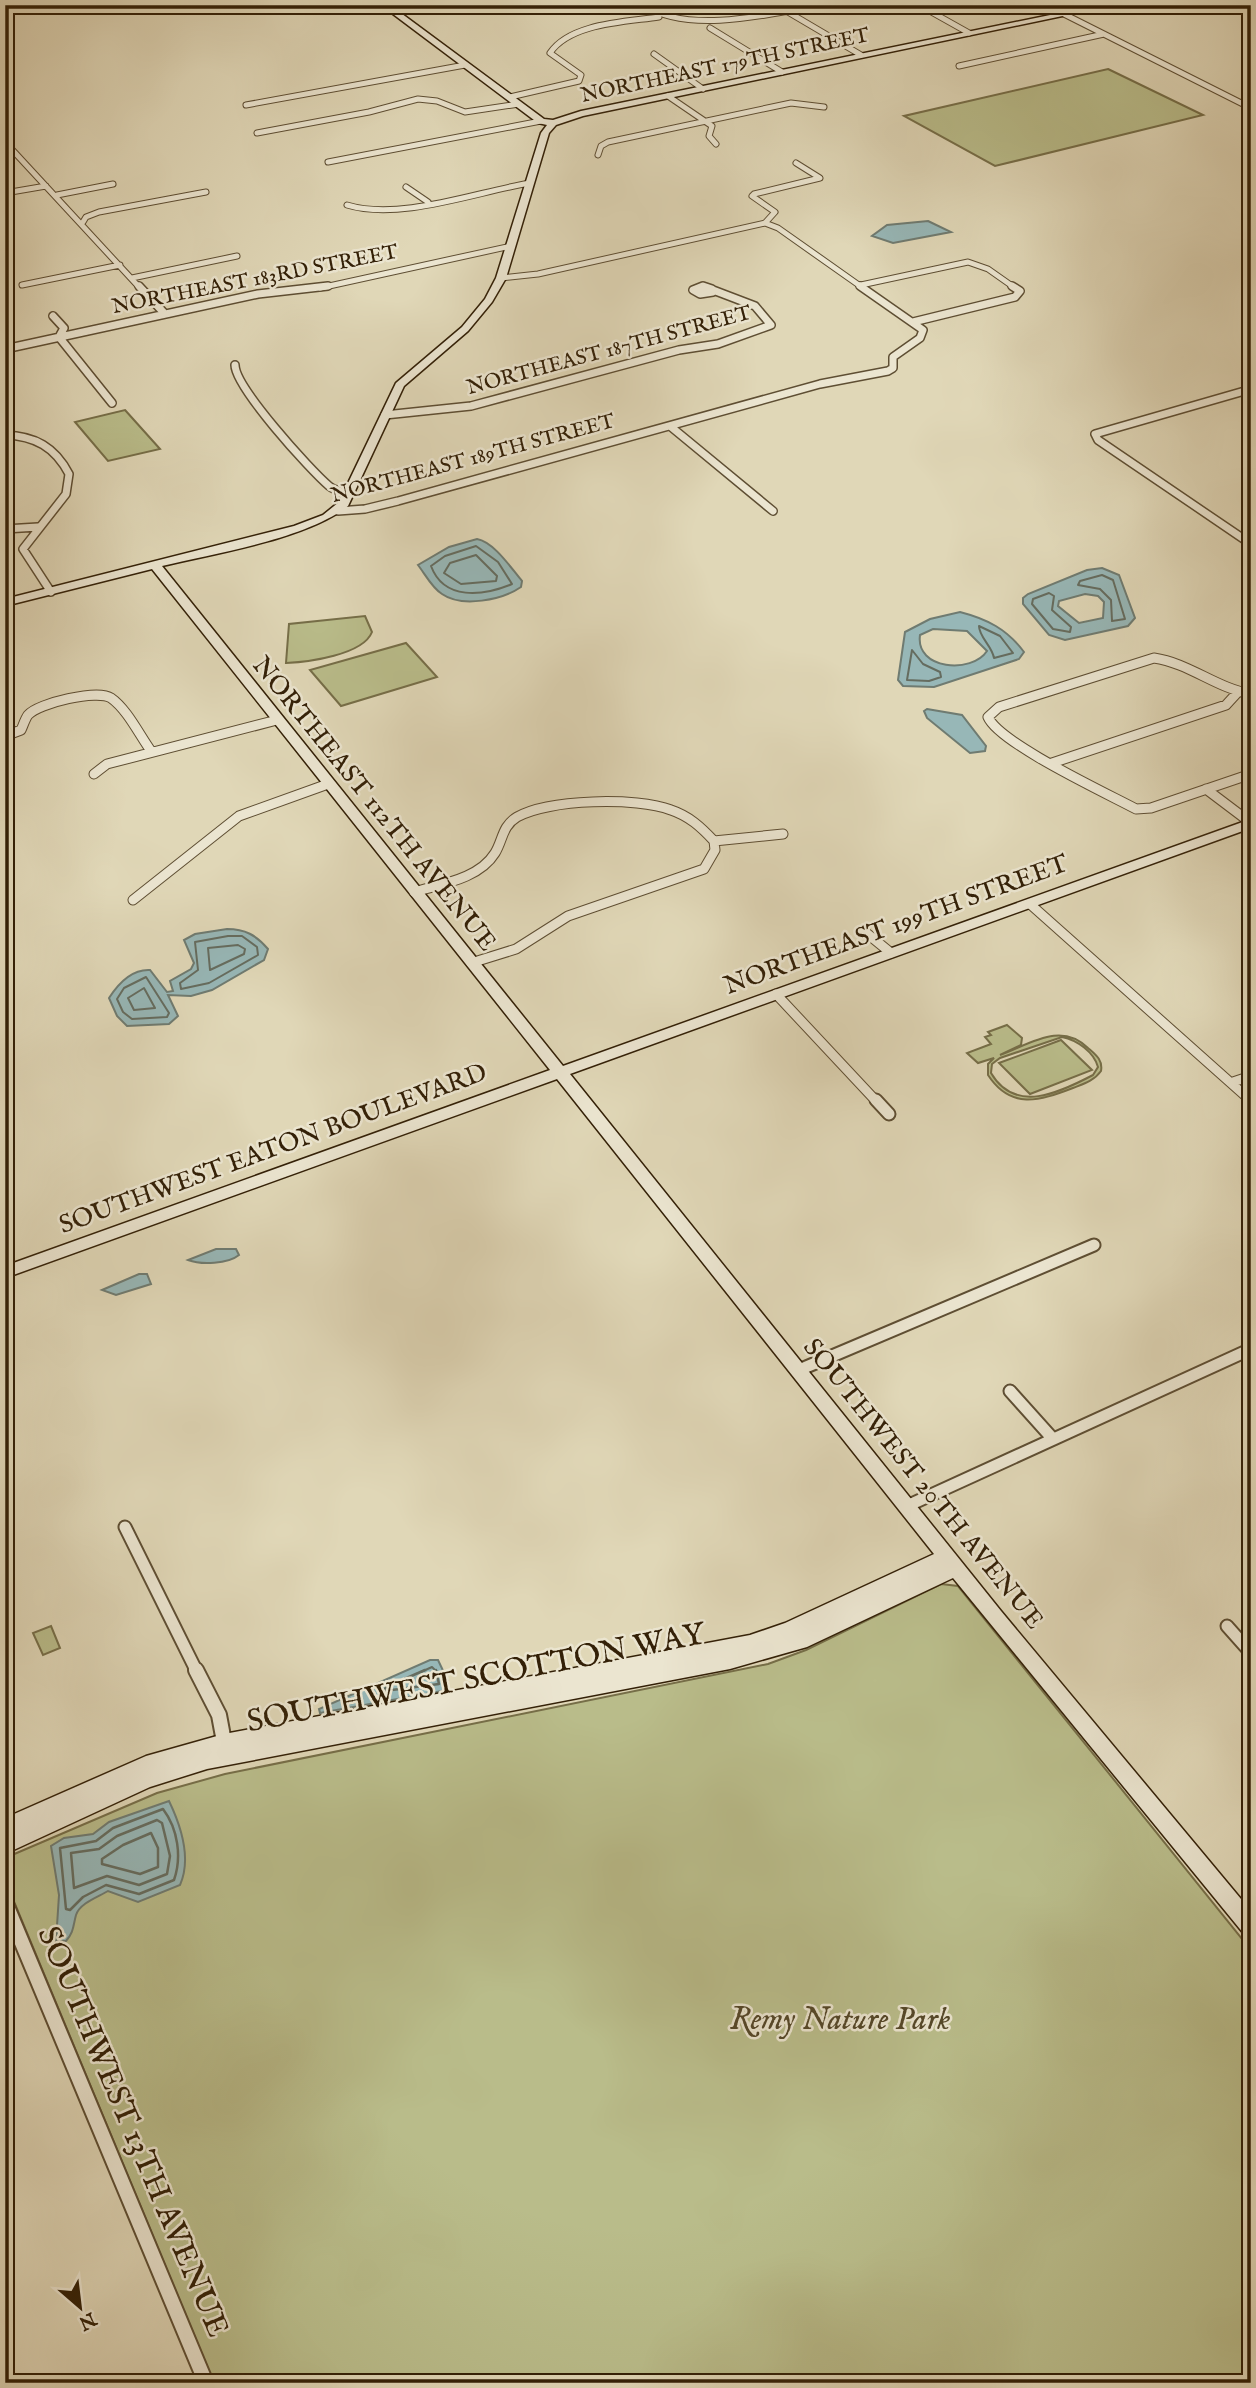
<svg xmlns="http://www.w3.org/2000/svg" width="1256" height="2388" font-family="'IM FELL English',serif">
<style>
.green{fill:#b9bc8a;stroke:#766e48;stroke-width:2;fill-rule:evenodd}
.water{fill:#97b7b7;stroke:#6f7b71;stroke-width:2;fill-rule:evenodd}
.lines{fill:none;stroke-linecap:round;stroke-linejoin:round}
.shore-far1{stroke:#656c5f;stroke-width:2}
.shore{stroke:#656c5f;stroke-width:2.5}
.street-far4-casing{stroke:#5e4e33;stroke-width:7}
.street-far3-casing{stroke:#5e4e33;stroke-width:10}
.street-far2-casing{stroke:#5e4e33;stroke-width:11}
.street-far1-casing{stroke:#5e4e33;stroke-width:15}
.street-casing{stroke:#5e4e33;stroke-width:18}
.secondary-casing{stroke:#332007;stroke-width:3}
.street-far4{stroke:#ebe5d0;stroke-width:5}
.street-far3{stroke:#ebe5d0;stroke-width:7}
.street-far2{stroke:#ebe5d0;stroke-width:9}
.street-far1{stroke:#ebe5d0;stroke-width:11}
.street{stroke:#ebe5d0;stroke-width:14}
.secondary{fill:#ebe5d0;fill-rule:evenodd}
.labels{text-anchor:middle;dominant-baseline:central;stroke-width:5;stroke-linejoin:round;paint-order:stroke}
.far-street-label{font-size:21px;fill:#332007;stroke:#ebe5d0}
.street-label{font-size:26px;fill:#332007;stroke:#ebe5d0}
.near-street-label{font-size:32px;fill:#332007;stroke:#ebe5d0}
.near-park-label{font-size:32px;font-style:italic;fill:#544728;stroke:#ebe5d0}
</style>
<rect width="100%" height="100%" fill="#e0d7b7"/>
<filter id="stains"><feTurbulence type="fractalNoise" baseFrequency=".00286" numOctaves="4"/><feColorMatrix values="0 0 0 0 .2 0 0 0 0 .09 0 0 0 0 .02 0 0 0 .5 -.17"/></filter>
<radialGradient id="worn" r=".72"><stop offset=".6" stop-color="#630" stop-opacity="0"/><stop offset="1" stop-color="#630" stop-opacity=".3"/></radialGradient>
<path class="green" d="M1108 69 1203 115 995 166 904 116Z
M125 410 160 449 108 461 75 422Z
M365 616 372 632C363 655 308 662 286 663L289 624Z
M406 643 437 677 341 706 310 670Z
M1007 1025 1022 1038 1021 1045 1000 1055C1030 1044 1061 1021 1088 1048 1096 1055 1103 1060 1101 1071 1094 1081 1083 1084 1073 1088 1039 1101 1011 1110 988 1075V1064L994 1058 978 1063 967 1053 991 1044 985 1037 991 1035 988 1032ZM1062 1037C1077 1040 1094 1052 1098 1067L1093 1075C1059 1093 1015 1114 991 1073L992 1064 1000 1058Z
M1061 1040 1092 1070 1030 1094 999 1063Z
M941 1584 958 1586 1251 1950V2383H214L5 1880V1858L157 1793 225 1774 768 1664 806 1650Z
M51 1626 60 1648 43 1655 33 1633Z"/>
<path class="water" d="M928 221 951 232 893 243 872 236 887 225Z
M477 539C494 542 511 568 522 581L521 587C502 600 462 608 442 594 432 588 425 574 418 565L449 547Z
M1102 568 1119 575 1135 618 1128 626 1065 640 1049 635 1023 604V598L1028 594 1087 570ZM1085 594 1098 596 1104 602 1103 618 1079 623 1058 606 1059 601Z
M960 612C987 619 1007 629 1024 652L1019 659 934 687 903 686 898 680 905 632 930 619ZM933 629 967 631 987 651C972 674 915 670 920 635Z
M927 709 962 715 986 746 985 751 970 753 927 718 924 711Z
M227 929C245 929 256 935 268 949L264 960 212 990 191 996 168 995 178 1016 169 1024 127 1026 117 1016 109 998C118 984 132 969 150 970L167 992 173 991 170 981 191 969 194 963 184 940 195 934Z
M216 1249H236L239 1255C228 1264 201 1265 188 1260Z
M139 1274H147L151 1284 116 1295 102 1290Z
M430 1660H438L448 1681V1687L442 1691 320 1713 319 1709Z
M169 1801C181 1826 192 1858 180 1885L138 1902 108 1891C98 1897 80 1903 76 1915 73 1926 74 1932 66 1941H56L59 1895 51 1846 64 1838 93 1834 109 1822Z"/>
<g class="lines">
<path class="shore-far1" d="M476 546 498 562 512 584C483 596 444 601 431 566L445 556Z
M476 555 497 576 496 581 461 584 444 573 450 563Z
M1102 575 1113 580 1125 619 1112 621 1111 600 1100 589 1078 585 1080 581Z
M1049 593 1054 596 1052 610 1071 627 1070 632 1053 629 1032 604 1033 599Z
M979 626 1000 636 1013 653 994 658C992 646 979 637 979 626Z
M912 650 923 664 940 672 941 677 929 681 907 680Z
M228 936H242L257 947 258 955 209 983 181 989 180 983 198 970 195 942Z
M238 945 245 949 244 954 210 970 208 948Z
M146 977 169 1013 167 1017 132 1019 123 1012 117 999 124 988Z
M144 988 155 1008 134 1010 128 998Z
M421 1672 432 1667 437 1672"/>
<path class="shore" d="M425 1670 386 1687 384 1691 439 1684 436 1670
M163 1809C178 1829 182 1857 174 1880L139 1894 106 1885 83 1897 70 1910 66 1909 60 1848 96 1841 113 1828Z
M157 1820 162 1823 170 1856 167 1874 139 1885 107 1876 74 1888 71 1853 99 1849 117 1836Z
M151 1833 158 1848V1867L140 1874 102 1864V1859L123 1845Z"/>
<defs>
<path id="street-far4" d="M644 5C687 35 772 14 821 5
M919 5 969 33
M788 12 861 55
M1064 14 1251 108
M710 28 782 72
M654 54 703 89
M959 66 1104 34
M668 96 712 126 709 136 716 144
M510 97 579 81 581 75 550 53C570 23 626 22 659 17
M246 105 465 65
M257 133 369 112 418 99 437 101 465 112 519 104
M5 142 140 288
M598 155 601 146 608 142 791 103 824 107
M328 162 541 121
M406 187 428 202
M5 193 46 186
M57 195 113 184
M347 205C400 221 476 192 530 183
M83 222 86 217 99 212 206 192
M765 223 775 212 752 196 754 194 820 178 796 163
M132 278 237 256
M501 278 538 274 765 223 778 228 863 288
M22 285 120 265
M861 285 968 262 988 269 1015 288
M320 288 511 246
M699 288H708"/>
<path id="street-far3" d="M139 286 165 314
M703 286 712 289 713 292 700 294 693 290Z
M53 316 64 328 59 337 112 403
M913 322 1015 297 1020 291 1012 286
M5 349 258 294 328 286
M235 365C235 387 310 470 329 486 335 491 343 492 350 494
M1248 390 1095 434 1098 440 1251 544
M385 415 471 406 679 350 718 344 771 325 755 306 713 290
M670 426 773 511
M5 435C35 436 55 447 69 474L66 494 23 549 51 592
M338 511 365 509 398 501 820 384 888 371 893 368V357L920 338 923 330 860 286
M5 529 38 527"/>
<path id="street-far2" d="M1251 694C1216 688 1189 663 1154 658L999 707 988 717C999 743 1106 793 1136 809L1151 808 1251 774
M5 736 21 730C23 726 25 719 28 715 38 703 98 689 111 698 127 709 140 736 151 751
M1052 763 1226 705 1237 693
M94 774 107 764 277 720
M1206 789 1251 823
M714 841 783 834
M414 892C441 884 479 879 495 853 503 840 502 826 517 817 548 799 637 797 671 810 689 816 701 827 714 841
M133 900 239 816 328 784
M1030 904 1250 1100
M864 931 891 953
M471 963 516 949 568 916 704 869 715 850 714 841
M776 994 877 1102
M1233 1082 1251 1076"/>
<path id="street-far1" d="M876 1100 889 1114
M799 1370 1094 1245
M1010 1391 1053 1439
M907 1506 1251 1349
M125 1527 197 1672
M1227 1626 1251 1653"/>
<path id="street" d="M196 1670 219 1715 225 1747
M5 1902 206 2383"/>
<path id="secondary" d="M381 5H390L544 119 553 120 581 111 1099 5H1115L583 116 556 125 549 133 506 278 492 302 468 331 404 386 348 506C306 539 216 553 162 566L563 1066 1251 819V828L570 1074 1001 1611 1251 1911V1936L1244 1934 953 1578 807 1647 730 1669 207 1769 150 1787 5 1854V1818L146 1756 224 1734 750 1635 785 1623 934 1554 557 1079 5 1278V1266L550 1070 152 569 5 606V599L294 526 323 515 339 502 396 383 462 327 485 299 496 278 541 133 547 125 538 123Z"/>
</defs>
<use href="#street-far4" class="street-far4-casing"/>
<use href="#street-far3" class="street-far3-casing"/>
<use href="#street-far2" class="street-far2-casing"/>
<use href="#street-far1" class="street-far1-casing"/>
<use href="#street" class="street-casing"/>
<use href="#secondary" class="secondary-casing"/>
<use href="#street-far4" class="street-far4"/>
<use href="#street-far3" class="street-far3"/>
<use href="#street-far2" class="street-far2"/>
<use href="#street-far1" class="street-far1"/>
<use href="#street" class="street"/>
<use href="#secondary" class="secondary"/>
</g>
<g class="labels">
<g class="far-street-label">
<text transform="translate(725 66) rotate(-12)">NORTHEAST 179TH STREET</text>
<text transform="translate(255 280) rotate(-11)">NORTHEAST 183RD STREET</text>
<text transform="translate(609 351) rotate(-15)">NORTHEAST 187TH STREET</text>
<text transform="translate(473 459) rotate(-15)">NORTHEAST 189TH STREET</text>
</g>
<g class="street-label">
<text transform="translate(374 804) rotate(51)">NORTHEAST 112TH AVENUE</text>
<text transform="translate(896 925) rotate(-20)">NORTHEAST 199TH STREET</text>
<text transform="translate(273 1149) rotate(-20)">SOUTHWEST EATON BOULEVARD</text>
<text transform="translate(923 1484) rotate(51)">SOUTHWEST 20TH AVENUE</text>
</g>
<g class="near-street-label">
<text transform="translate(476 1679) rotate(-11)">SOUTHWEST SCOTTON WAY</text>
<text transform="translate(132 2132) rotate(67)">SOUTHWEST 13TH AVENUE</text>
</g>
<g class="near-park-label">
<text x="840" y="2020">Remy Nature Park</text>
</g>
</g>
<rect width="1256" height="2388" fill="none" stroke="#e0d7b7" stroke-width="28"/>
<rect x="7" y="7" width="1242" height="2374" fill="none" stroke="#332007" stroke-width="3.5"/>
<rect x="14" y="14" width="1228" height="2360" fill="none" stroke="#332007" stroke-width="2"/>
<g transform="translate(80 2307) rotate(152)" stroke="#ebe5d0" stroke-width="5" paint-order="stroke">
<path d="M0-5L12 26L0 18L-12 26Z" fill="#332007"/>
<text y="-10" font-size="19" font-weight="bold" text-anchor="middle" fill="#332007">N</text>
</g>
<rect width="100%" height="100%" filter="url(#stains)"/>
<rect width="100%" height="100%" fill="url(#worn)"/>
</svg>
